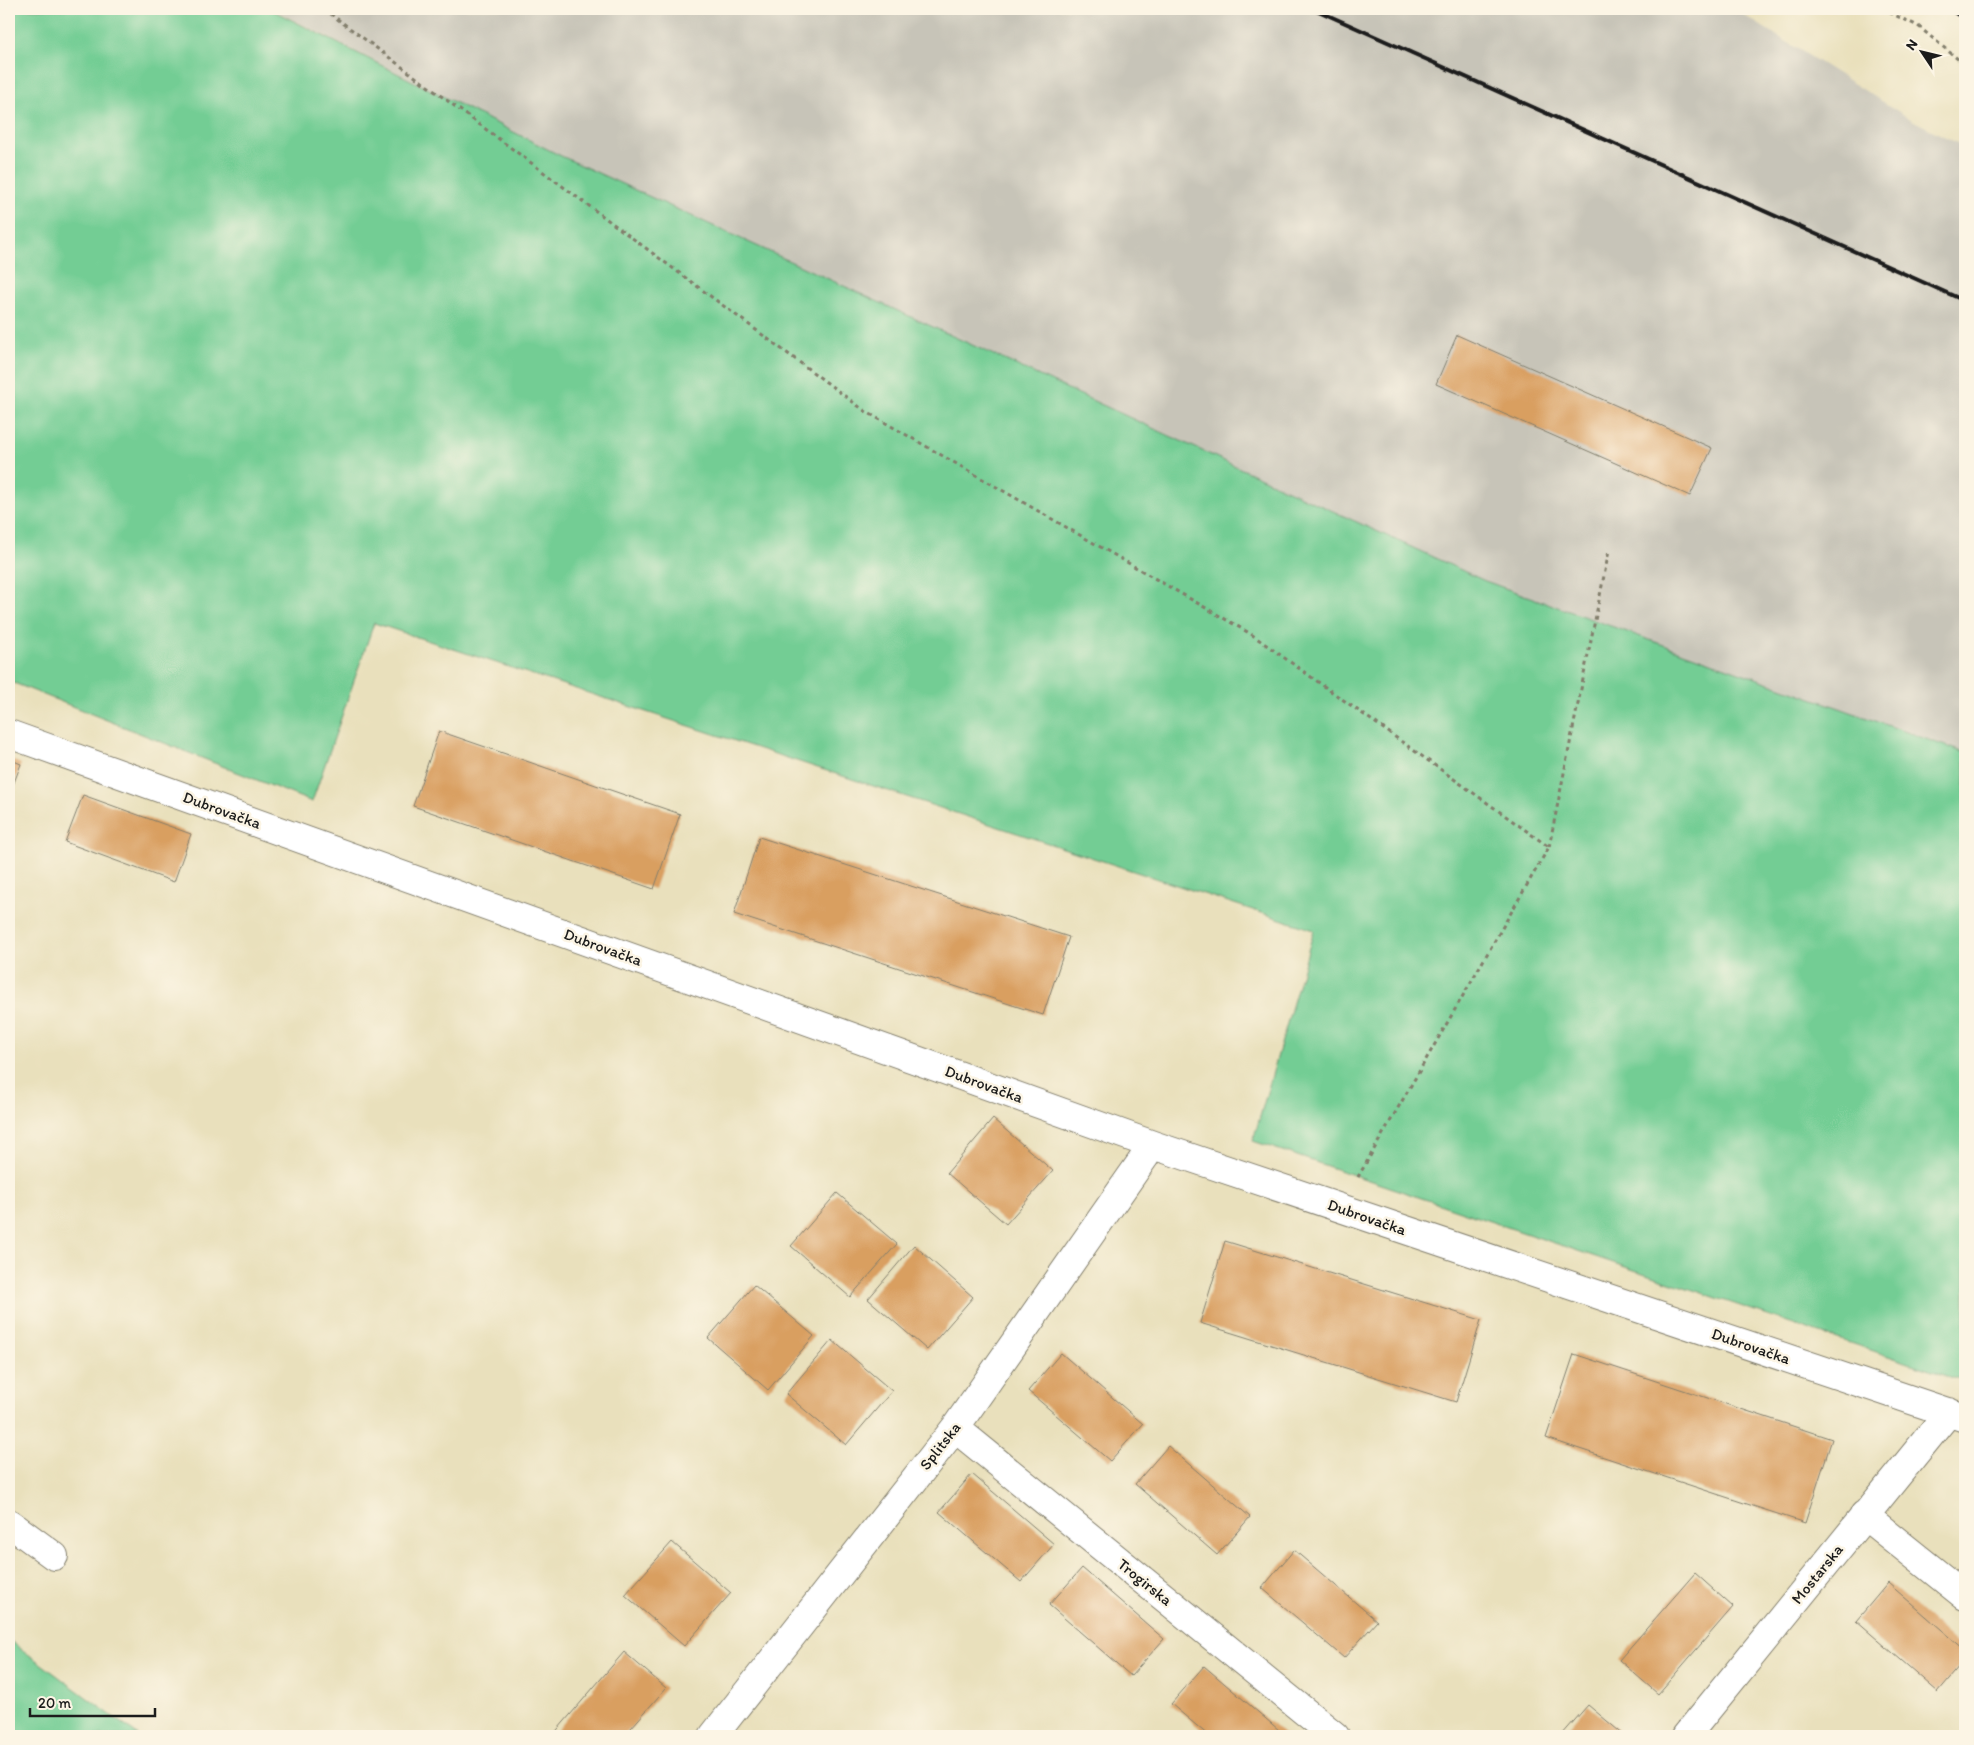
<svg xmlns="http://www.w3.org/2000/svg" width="1974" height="1745" font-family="Itim,sans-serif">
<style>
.industrial{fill:#c7c4b8}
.green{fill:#73cd94;stroke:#487458}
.building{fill:#d99f61}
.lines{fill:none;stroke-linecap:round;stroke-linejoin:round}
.minor-casing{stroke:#827e6c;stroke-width:30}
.path{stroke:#827e6c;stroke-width:3;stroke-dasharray:4 4;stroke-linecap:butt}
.minor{stroke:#fff;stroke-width:28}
.rail{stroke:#1c1c1c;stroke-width:4}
.labels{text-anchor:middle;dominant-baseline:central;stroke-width:5;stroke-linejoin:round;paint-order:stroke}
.street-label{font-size:16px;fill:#1c1c1c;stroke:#fcf5e5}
</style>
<rect width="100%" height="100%" fill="#fcf5e5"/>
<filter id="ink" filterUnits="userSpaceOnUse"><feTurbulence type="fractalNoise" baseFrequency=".02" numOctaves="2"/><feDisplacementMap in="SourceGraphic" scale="10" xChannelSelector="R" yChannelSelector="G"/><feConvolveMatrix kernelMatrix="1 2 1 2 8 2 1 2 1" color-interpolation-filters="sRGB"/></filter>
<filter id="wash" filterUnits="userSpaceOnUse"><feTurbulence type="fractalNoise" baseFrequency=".0096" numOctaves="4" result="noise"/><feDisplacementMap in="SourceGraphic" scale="20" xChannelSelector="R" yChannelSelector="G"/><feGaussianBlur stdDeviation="1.12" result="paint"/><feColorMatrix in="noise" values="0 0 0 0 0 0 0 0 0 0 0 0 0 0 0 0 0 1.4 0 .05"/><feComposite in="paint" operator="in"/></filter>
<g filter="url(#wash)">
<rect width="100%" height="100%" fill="#e9e0bc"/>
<path class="industrial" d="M272 9H1734L1912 120 1965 147V753L1485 581 559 155Z"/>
<path class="green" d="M9 9H270L559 155 1485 581 1965 753V1382L1253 1141 1314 930 374 623 312 802 9 681Z
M9 1640 139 1736H9Z"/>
<g id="blocks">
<path class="building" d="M1457 335 1712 448 1690 496 1436 384Z
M439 731 680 814 654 889 413 806Z
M9 759 21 764 9 796Z
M83 795 191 834 174 882 65 842Z
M759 837 1069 937 1043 1015 734 914Z
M993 1119 1053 1171 1006 1224 947 1173Z
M837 1193 897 1244 850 1297 791 1246Z
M1225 1241 1481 1320 1456 1402 1200 1323Z
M914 1245 973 1297 927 1350 868 1299Z
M754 1285 814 1336 768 1390 708 1338Z
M832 1340 892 1391 846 1445 786 1394Z
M1061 1353 1143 1424 1110 1461 1028 1391Z
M1574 1354 1832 1439 1805 1523 1546 1438Z
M1168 1446 1250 1517 1217 1555 1135 1484Z
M972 1474 1054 1544 1021 1582 939 1512Z
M672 1542 731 1593 684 1646 625 1595Z
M1294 1550 1377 1621 1344 1658 1262 1588Z
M1082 1568 1164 1639 1131 1676 1049 1605Z
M1695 1573 1733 1607 1658 1694 1619 1660Z
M1888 1583 1965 1650V1660L1938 1692 1856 1621Z
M624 1652 666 1688 624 1736H552Z
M1204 1666 1286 1736H1209L1171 1704Z
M1588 1705 1625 1736H1561Z"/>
</g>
</g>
<g filter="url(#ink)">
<use href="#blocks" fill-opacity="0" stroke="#827e6c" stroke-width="1"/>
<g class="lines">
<defs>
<path id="minor" d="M9 734 1153 1145 1965 1418
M955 1428 1335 1736
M1864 1515 1965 1596
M9 1523 54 1556
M713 1736 955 1428 1153 1145
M1686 1736 1949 1412"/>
</defs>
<use href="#minor" class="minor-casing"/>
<path class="path" d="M324 9 865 411 1251 634 1549 847 1358 1177
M1882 9 1918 26 1965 65
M1549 847 1609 551"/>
<use href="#minor" class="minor"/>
<path class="rail" d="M1314 9 1965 301
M1949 9 1965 19"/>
</g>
</g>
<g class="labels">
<g class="street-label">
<text transform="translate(222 810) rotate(20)">Dubrovačka</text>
<text transform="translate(603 947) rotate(20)">Dubrovačka</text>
<text transform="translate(984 1084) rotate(20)">Dubrovačka</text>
<text transform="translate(1367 1217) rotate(19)">Dubrovačka</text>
<text transform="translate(1751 1346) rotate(19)">Dubrovačka</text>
<text transform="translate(940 1446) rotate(-52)">Splitska</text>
<text transform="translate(1817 1574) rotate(-51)">Mostarska</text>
<text transform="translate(1145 1582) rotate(39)">Trogirska</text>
</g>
</g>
<rect width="1974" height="1745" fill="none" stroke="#fcf5e5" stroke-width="30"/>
<g transform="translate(1922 52) rotate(305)" stroke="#fcf5e5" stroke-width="4" paint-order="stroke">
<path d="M0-4L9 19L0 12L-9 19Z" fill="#1c1c1c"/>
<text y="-8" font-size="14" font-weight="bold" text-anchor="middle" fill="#1c1c1c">N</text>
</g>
<path d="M30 1708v8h125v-8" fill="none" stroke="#1c1c1c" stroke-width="2.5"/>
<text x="38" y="1708" font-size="15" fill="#1c1c1c" stroke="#fcf5e5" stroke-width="4" paint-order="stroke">20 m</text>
</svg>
